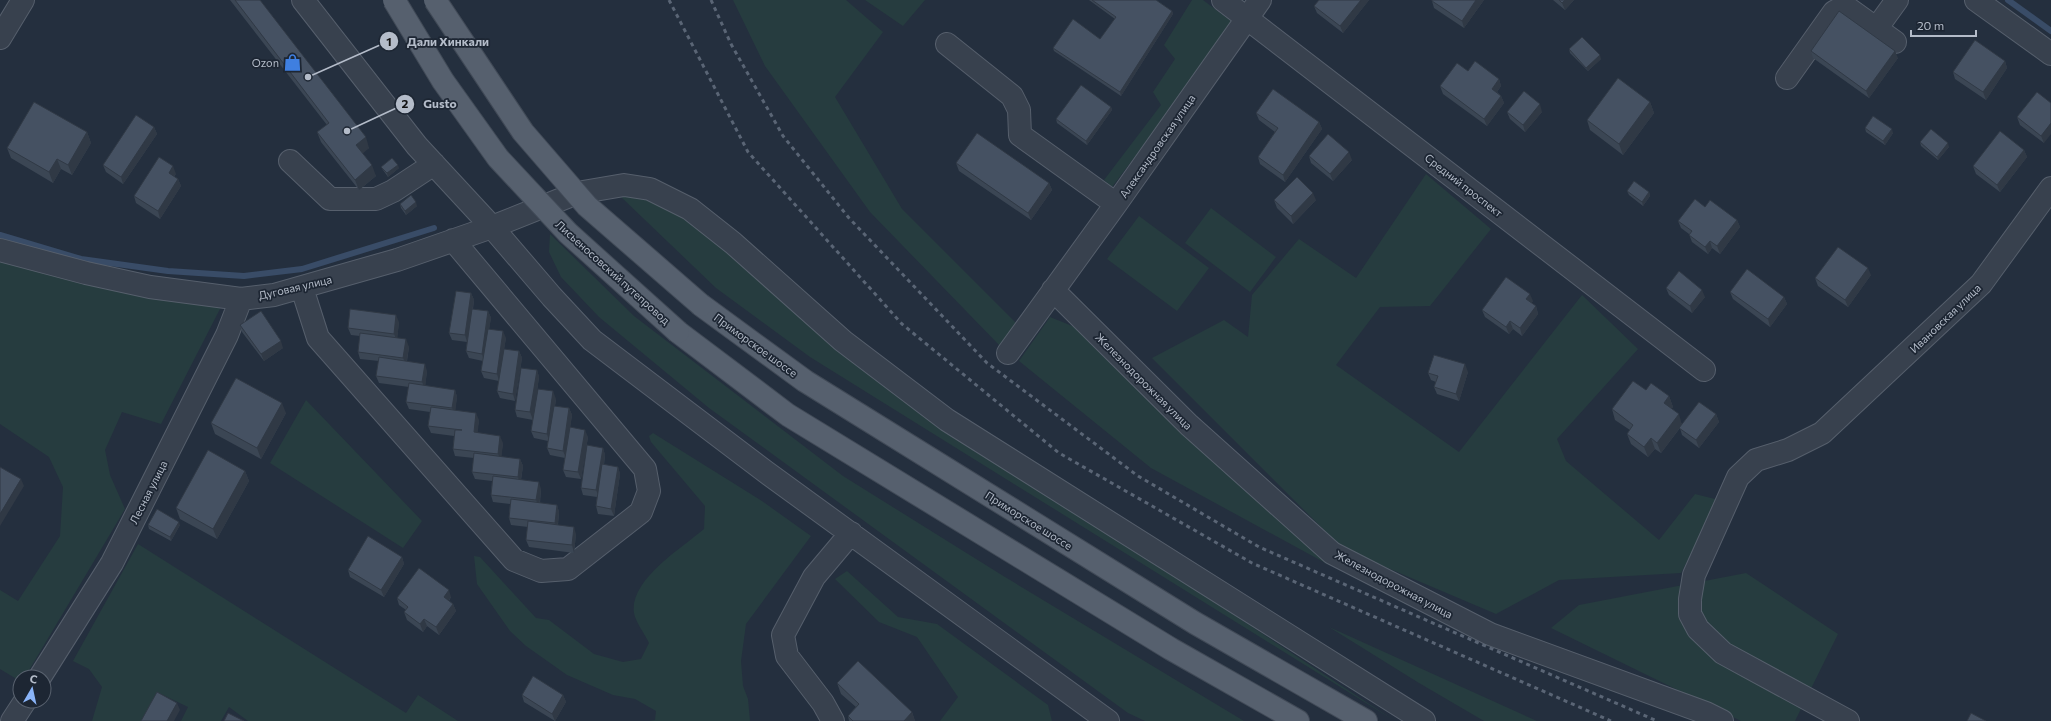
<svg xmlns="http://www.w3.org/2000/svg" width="2051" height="721" font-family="Commissioner,sans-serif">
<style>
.green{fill:#263c3f}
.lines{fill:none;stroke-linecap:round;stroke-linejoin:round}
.stream{stroke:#394c67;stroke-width:6}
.minor-casing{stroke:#565f6c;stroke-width:24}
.major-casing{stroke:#414a57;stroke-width:24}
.minor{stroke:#38414e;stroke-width:22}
.major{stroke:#56606e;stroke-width:22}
.rail{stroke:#5a6575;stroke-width:3;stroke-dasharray:4 4;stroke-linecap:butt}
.major-bridge-casing{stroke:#414a57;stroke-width:24;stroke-linecap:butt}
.major-bridge{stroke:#56606e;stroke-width:22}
.wall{fill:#3b4654}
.shaded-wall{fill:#303945}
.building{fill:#455162;stroke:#303945}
.labels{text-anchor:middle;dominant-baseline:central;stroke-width:3.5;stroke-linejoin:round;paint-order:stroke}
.poi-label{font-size:11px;fill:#b4bcc9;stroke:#1d2633;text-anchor:end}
.street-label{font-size:11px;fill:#b4bcc9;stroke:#1d2633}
.leader{fill:none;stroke:#b4bcc9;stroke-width:1.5}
.callout-dot{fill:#b4bcc9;stroke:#1d2633;stroke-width:1.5}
.mark-label{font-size:12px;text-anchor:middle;font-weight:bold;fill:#111}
.callout-label{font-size:12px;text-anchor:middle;font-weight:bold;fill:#b4bcc9;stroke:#1d2633;stroke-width:3.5;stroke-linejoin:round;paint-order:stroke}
</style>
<rect width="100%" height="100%" fill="#242f3e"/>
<path class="green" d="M733 0H846L883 32 835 97 902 209 1019 326 1000 346 870 212 765 66Z
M865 0H925L903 26Z
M1192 0H1203L1235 24 1112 187 1104 180 1161 105 1153 92 1175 59 1164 45Z
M1426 174 1491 229 1430 306 1380 307 1336 365 1459 452 1582 295 1638 349 1557 439 1566 461 1659 540 1695 494 1719 500 1681 573 1559 580 1496 614 1343 549 1152 358 1224 320 1248 337 1252 295 1299 239 1356 278Z
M620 196 649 197 691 217 860 368 943 430 1225 609 1395 721 810 357 716 288Z
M1211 208 1276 257 1250 292 1185 243Z
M1139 216 1209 268 1177 311 1107 259Z
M550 234 634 316 843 476 1005 577 1244 721H1145L1128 713 709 408 599 317 561 277 549 252Z
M0 262 147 295 221 307 161 424 122 412 105 450 110 475 125 509 25 677H20V681L0 669V590L18 601 60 536 63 487 49 457 0 424Z
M1050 317 1087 332 1189 438 1329 565 1151 468 1019 361Z
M306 400 422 521 403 548 270 463Z
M653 433 762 501 811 536 746 624 741 661 743 686 748 699 750 721H649L655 720 656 711 635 699 613 695 567 675 526 646 510 631 477 584 474 556 480 557 536 618 549 620 594 654 623 662 641 659 649 643C646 636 635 621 634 613 629 580 682 548 704 529L705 506 651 442 649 436Z
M138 544 406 713 418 695 458 721H248L229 707 221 721H181L188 707 159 693 141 721H92L102 687 89 669 73 661Z
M847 571 898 617 937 624 1048 705 1052 721H940L958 697 917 637 879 622 835 579Z
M1746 573 1838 634 1795 721H1741L1551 628 1579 605Z
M1329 627 1537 721H1484L1419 683Z"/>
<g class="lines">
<path class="stream" d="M2008 0 2051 31
M0 235 81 259 168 271 244 276 302 269 434 228"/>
<defs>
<path id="minor" d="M303 0 417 146 492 227 552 297 592 340 766 472 1108 721
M1223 0 1704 370
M1976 0 2051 54
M1876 29 1897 0
M0 38 23 0
M947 44 1012 96 1019 110 1020 135 1116 204
M1787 78 1834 12 1841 8 1849 9 1895 42
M290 161 330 199H376L393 191 434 164
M0 250 86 273 150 287 241 299 274 295 397 260 492 227 577 193 624 185 650 189 690 209 733 243 843 341 947 420 1424 721
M302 288 318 338 514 560 541 571 568 569 641 512 649 491 645 469 453 240
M1053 290 1189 425 1332 553 1490 634 1706 713 1722 721
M1008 353 1116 204 1260 0
M40 677 112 563 227 335 241 299
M12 721 25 701
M833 721 823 703 787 656 783 635 814 577 851 533
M1848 721 1723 653 1698 629 1690 614V599L1694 575 1738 477 1756 460 1788 450 1822 433 1981 284 2051 188"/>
<path id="major" d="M701 305 805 381 1195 623 1366 721
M678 332 788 415 1171 649 1298 721"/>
</defs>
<use href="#minor" class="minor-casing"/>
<use href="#major" class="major-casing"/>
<use href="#minor" class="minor"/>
<use href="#major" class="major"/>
<path class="rail" d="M669 0 748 152 902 324 1059 453 1252 563 1611 721
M711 0 731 44 783 136 849 218 987 363 1138 476 1259 547 1657 721"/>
<defs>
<path id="major-bridge" d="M394 0 443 81 498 158 568 233 678 332
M435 0 523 132 587 206 701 305"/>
</defs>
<use href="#major-bridge" class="major-bridge-casing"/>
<use href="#major-bridge" class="major-bridge"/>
</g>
<path class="wall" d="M230 0H260L369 148 362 153 376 176 359 190 321 142 317 132 327 125Z
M1089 0H1156L1172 11 1173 14 1121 96 1054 51 1053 48 1100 39 1115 19Z
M1369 0 1343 33 1317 13 1314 6Z
M1484 0 1464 28 1434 8 1432 1Z
M1553 0H1574L1565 10Z
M1569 49 1601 59 1588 71 1570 53Z
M1811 51 1898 58 1869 98 1813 58Z
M2005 61 2007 68 1986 100 1955 79 1953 72Z
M1468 71 1499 79 1501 86 1497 92 1501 96 1504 103 1487 126 1443 94 1440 86Z
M2037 92 2044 143 2020 125 2017 117Z
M1650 102 1654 113 1623 155 1590 130 1587 120Z
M1111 107 1112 110 1087 145 1057 123 1056 119Z
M1507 112H1542L1525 132 1510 119Z
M1256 113 1319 122 1322 129 1285 182 1260 164 1258 157 1275 132 1259 120Z
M154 127 157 134 123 184 106 172 103 165Z
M1865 128 1893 133 1885 145 1866 132Z
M87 132 91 143 72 175 61 169 53 183 11 158 7 148Z
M1920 142 1949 147 1938 160 1921 146Z
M2024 150 2027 157 2000 192 1976 174 1973 166Z
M1309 156 1352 160 1333 181 1311 163Z
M956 163 1049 183 1052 190 1031 220 959 171Z
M381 167 399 168 388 177 383 170Z
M176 174 174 177 178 179 181 186 160 219 136 203 134 196Z
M1627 191 1649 192 1650 196 1643 206 1629 195Z
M1274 200H1316L1293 224 1277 208Z
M400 204 417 206 406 215 401 208Z
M1705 207 1737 220 1740 227 1720 254 1712 248 1708 254 1692 242 1689 234 1681 228 1678 221Z
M1871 275 1848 307 1818 286 1815 278Z
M1666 288 1705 297 1692 313 1669 295Z
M1730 292 1784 297 1787 304 1770 327 1733 299Z
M471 293 474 300 473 309 488 311 491 318 489 329 506 338 504 349 519 351 522 358 515 401 500 398 497 391 499 381 484 378 481 371 483 361 469 358 466 351 467 342 452 340 449 333Z
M1533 301 1531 303 1536 306 1538 314 1522 336 1513 329 1509 334 1485 317 1482 310Z
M399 322 397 338 409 347 407 361 427 371 425 386 455 390 457 397 455 410 479 420 477 433 503 443 501 457 520 459 523 466 521 480 541 489 540 503 557 505 559 512 558 525 576 534 574 553 529 547 526 540 528 527 511 525 509 518 510 504 493 502 491 495 492 481 475 479 472 472 474 458 455 456 453 449 454 436 431 433 428 426 430 412 409 409 406 402 409 387 379 383 376 376 379 361 360 359 358 352 360 336 351 335 348 328Z
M240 325 283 348 264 361 242 332Z
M537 370 539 377 533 420 517 417 515 410Z
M1468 372 1459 401 1437 394 1434 387 1436 382 1431 380 1428 373Z
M1669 396 1673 407 1671 409 1682 424 1716 414 1719 422 1699 448 1682 435 1680 428 1661 453 1655 449 1648 457 1631 444 1627 434 1630 430 1615 420 1612 409Z
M556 399 555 406 569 408 572 415 570 427 588 437 581 479 566 477 563 470 565 458 550 455 547 448 548 441 534 438 531 431Z
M286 413 261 459 215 434 211 423Z
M603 448 605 455 604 465 618 467 620 474 614 516 598 514 596 506 597 497 583 495 581 488Z
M245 471 249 481 217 539 180 519 176 508Z
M148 525H180L171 541 149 529Z
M402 557 404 564 384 597 350 577 348 570Z
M451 597 449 601 453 604 456 611 439 635 427 626 423 632 407 620 404 612 406 610 399 605 397 598Z
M837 683 912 712 915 721H849L848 716 856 707 841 694Z
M522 695H563L566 702 555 721 524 702Z"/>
<path class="shaded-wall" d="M1361 0H1369L1343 33 1340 26Z
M1476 0H1484L1464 28 1462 21Z
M1565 0H1574L1565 10 1562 3Z
M1172 11 1173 14 1121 96 1120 92Z
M1895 51 1898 58 1869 98 1866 91Z
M1600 55 1601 59 1588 71 1586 68Z
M2005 61 2007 68 1986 100 1983 92Z
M1499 79 1501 86 1494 96 1492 89Z
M1501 96 1504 103 1487 126 1484 119Z
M1650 102 1654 113 1623 155 1619 144Z
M1540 104 1542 112 1525 132 1523 125Z
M1111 107 1112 110 1087 145 1086 141Z
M1319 122 1322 129 1285 182 1283 175Z
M2051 123V134L2044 143 2041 136Z
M154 127 157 134 123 184 121 177Z
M1892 129 1893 133 1885 145 1883 141Z
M87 132 91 143 72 175 68 165Z
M366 137 369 148 360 156 356 145Z
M1948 143 1949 147 1938 160 1937 157Z
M2024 150 2027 157 2000 192 1997 185Z
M1349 152 1352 160 1333 181 1330 174Z
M57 159 61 169 53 183 49 172Z
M372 165 376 176 359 190 355 180Z
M398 165 399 168 388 177 387 173Z
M173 166 176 174 171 180 169 173Z
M178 179 181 186 160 219 158 211Z
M1049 183 1052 190 1031 220 1028 213Z
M1649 192 1650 196 1643 206 1642 202Z
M1313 193 1316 200 1293 224 1291 216Z
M416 202 417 206 406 215 405 211Z
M1737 220 1740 227 1720 254 1717 246Z
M1710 241 1712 248 1708 254 1705 247Z
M1868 268 1871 275 1848 307 1845 300Z
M1702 290 1705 297 1692 313 1690 306Z
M471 293 474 300 467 342 465 335Z
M1530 294 1533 301 1529 307 1526 299Z
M1784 297 1787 304 1770 327 1768 319Z
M1536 306 1538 314 1522 336 1520 328Z
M488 311 491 318 484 361 482 354Z
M396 315 399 322 397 341 394 334Z
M1510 321 1513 329 1509 334 1506 327Z
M503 331 506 338 499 381 497 374Z
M406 339 409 347 406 365 403 358Z
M281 341 283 348 264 361 261 354Z
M519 351 522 358 515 401 513 394Z
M425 364 427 371 425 389 422 382Z
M1465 364 1468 372 1459 401 1456 394Z
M537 370 539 377 533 420 530 412Z
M455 390 457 397 455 415 452 408Z
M553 391 556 399 549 441 547 434Z
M1669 396 1673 407 1668 413 1664 403Z
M282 403 286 413 261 459 257 448Z
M569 408 572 415 566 458 563 451Z
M476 413 479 420 477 440 474 432Z
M1679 414 1682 425 1661 453 1657 443Z
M1716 414 1719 422 1699 448 1696 440Z
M585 430 588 437 581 479 578 472Z
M500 436 503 443 501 461 498 454Z
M1651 438 1655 449 1648 457 1644 447Z
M603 448 605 455 599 497 596 490Z
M520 459 523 466 520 485 518 477Z
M618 467 620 474 614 516 611 509Z
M245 471 249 481 217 539 213 529Z
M21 479 24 486 0 526V514Z
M539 482 541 489 539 508 536 500Z
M557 505 559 512 557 531 555 523Z
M179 522 180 525 171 541 170 537Z
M574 527 576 534 574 553 572 545Z
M402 557 404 564 384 597 381 590Z
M449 590 451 597 446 604 444 597Z
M453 604 456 611 439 635 436 627Z
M424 619 427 626 423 632 420 624Z
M563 695 566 702 555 721 552 714Z
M177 703 180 710 174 721H167Z
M912 712 915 721H904Z"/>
<path class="building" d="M235 0H260L366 137 356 145 372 165 355 180 317 132 329 123Z
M1092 0H1156L1172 11 1120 92 1053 48 1073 19 1100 39 1116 17Z
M1319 0H1361L1340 26 1314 6Z
M1432 0H1476L1462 21 1432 1Z
M1559 0H1565L1562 3Z
M1839 11 1895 51 1866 91 1811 51Z
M1582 37 1600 55 1586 68 1569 49Z
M1975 40 2005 61 1983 92 1953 72Z
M1475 61 1499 79 1492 89 1501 96 1484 119 1440 86 1457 63 1468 71Z
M1618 78 1650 102 1619 144 1587 120Z
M1081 85 1111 107 1086 141 1056 119Z
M1273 89 1319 122 1283 175 1258 157 1278 128 1256 113Z
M1524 91 1540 104 1523 125 1507 112Z
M2037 92 2051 103V123L2041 136 2017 117Z
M34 102 87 132 68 165 57 159 49 172 7 148Z
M136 115 154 127 121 177 103 165Z
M1873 116 1892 129 1883 141 1865 128Z
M1931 129 1948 143 1937 157 1920 142Z
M2000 131 2024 150 1997 185 1973 166Z
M977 133 1049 183 1028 213 956 163Z
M1328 134 1349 152 1330 174 1309 156Z
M159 157 173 166 169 173 178 179 158 211 134 196Z
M392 158 398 165 387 173 381 167Z
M1297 177 1313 193 1291 216 1274 200Z
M1634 181 1649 192 1642 202 1627 191Z
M411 195 416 202 405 211 400 204Z
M1695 199 1705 207 1710 200 1737 220 1717 246 1710 241 1705 247 1689 235 1692 231 1678 221Z
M1838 247 1868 268 1845 300 1815 278Z
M1747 269 1784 297 1768 319 1730 292Z
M1679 271 1702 290 1690 306 1666 288Z
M1506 277 1530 294 1526 299 1536 306 1520 328 1510 321 1506 327 1482 310Z
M456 291 471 293 465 335 449 333Z
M350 309 396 315 394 334 348 328Z
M472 309 488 311 482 354 466 351Z
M261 311 281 341 261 354 240 325Z
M488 329 503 331 497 374 481 371Z
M360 333 406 339 403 358 358 352Z
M504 349 519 351 513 394 497 391Z
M1434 355 1465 364 1456 394 1434 387 1438 376 1428 373Z
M379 357 425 364 422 382 376 376Z
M521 368 537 370 530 412 515 410Z
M236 378 282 403 257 448 211 423Z
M1633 381 1646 390 1651 383 1669 396 1664 403 1679 414 1657 443 1651 438 1644 447 1627 434 1633 425 1612 409Z
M409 383 455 390 452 408 406 402Z
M538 389 553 391 547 434 531 431Z
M1699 402 1716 414 1696 440 1679 428Z
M554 406 569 408 563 451 547 448Z
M431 407 476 413 474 432 500 436 498 454 453 449 455 430H462L428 426Z
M570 427 585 430 578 472 563 470Z
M587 445 603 448 596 490 581 488Z
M208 450 245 471 213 529 176 508Z
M474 453 520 459 518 477 472 472Z
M602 464 618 467 611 509 596 506Z
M0 467 21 479 0 514Z
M493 476 539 482 536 500 491 495Z
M511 499 557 505 555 523 509 518Z
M157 509 179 522 170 537 148 525Z
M528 521 574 527 572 545 526 540Z
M368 536 402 557 381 590 348 570Z
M419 568 449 590 444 597 453 604 436 627 424 619 420 624 404 612 408 607 397 598Z
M858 661 912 712 904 721H853L848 716 859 704 837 683Z
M533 676 563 695 552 714 522 695Z
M157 692 177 703 167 721H141Z
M228 713 244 721H224Z
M1971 713 1986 721H1967Z"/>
<defs>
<symbol id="shop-bare" viewBox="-9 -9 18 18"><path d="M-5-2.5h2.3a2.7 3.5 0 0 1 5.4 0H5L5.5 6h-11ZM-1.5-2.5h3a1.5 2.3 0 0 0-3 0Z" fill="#3f7fe0" stroke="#1d2633" stroke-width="2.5" paint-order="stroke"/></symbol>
</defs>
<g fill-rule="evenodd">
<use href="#shop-bare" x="280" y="50" width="25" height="25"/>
</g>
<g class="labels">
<g class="poi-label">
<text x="279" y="62">Ozon</text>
</g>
<g class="street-label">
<text transform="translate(1157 146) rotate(-55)">Александровская улица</text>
<text transform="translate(1464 185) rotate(38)">Средний проспект</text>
<text transform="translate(613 272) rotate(42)">Лисьеносовский путепровод</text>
<text transform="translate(295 287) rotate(-13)">Дуговая улица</text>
<text transform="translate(1945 318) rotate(-44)">Ивановская улица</text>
<text transform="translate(756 345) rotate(36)">Приморское шоссе</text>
<text transform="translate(1144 381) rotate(45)">Железнодорожная улица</text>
<text transform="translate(148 492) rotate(-63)">Лесная улица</text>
<text transform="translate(1029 520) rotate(32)">Приморское шоссе</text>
<text transform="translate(1394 584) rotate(28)">Железнодорожная улица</text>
</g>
</g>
<path class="leader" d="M308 77L389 41M347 131L405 104"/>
<g class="callout-dot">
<circle cx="308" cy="77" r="4"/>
<circle cx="347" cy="131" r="4"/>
<circle cx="389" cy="41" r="10"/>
<circle cx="405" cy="104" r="10"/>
</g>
<g class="mark-label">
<text x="389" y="46">1</text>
<text x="405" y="108">2</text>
</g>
<g class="callout-label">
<text x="448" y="46">Дали Хинкали</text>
<text x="440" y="108">Gusto</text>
</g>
<g transform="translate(32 689) rotate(9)"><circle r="19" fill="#1d2633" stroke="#59626f"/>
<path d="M0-3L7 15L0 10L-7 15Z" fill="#8ab4f8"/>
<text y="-6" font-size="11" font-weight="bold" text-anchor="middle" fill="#b4bcc9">С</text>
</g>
<path d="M1911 30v6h65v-6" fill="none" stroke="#b4bcc9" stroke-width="2"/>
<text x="1917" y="30" font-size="12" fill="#b4bcc9" stroke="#1d2633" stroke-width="3" paint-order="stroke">20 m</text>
</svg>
